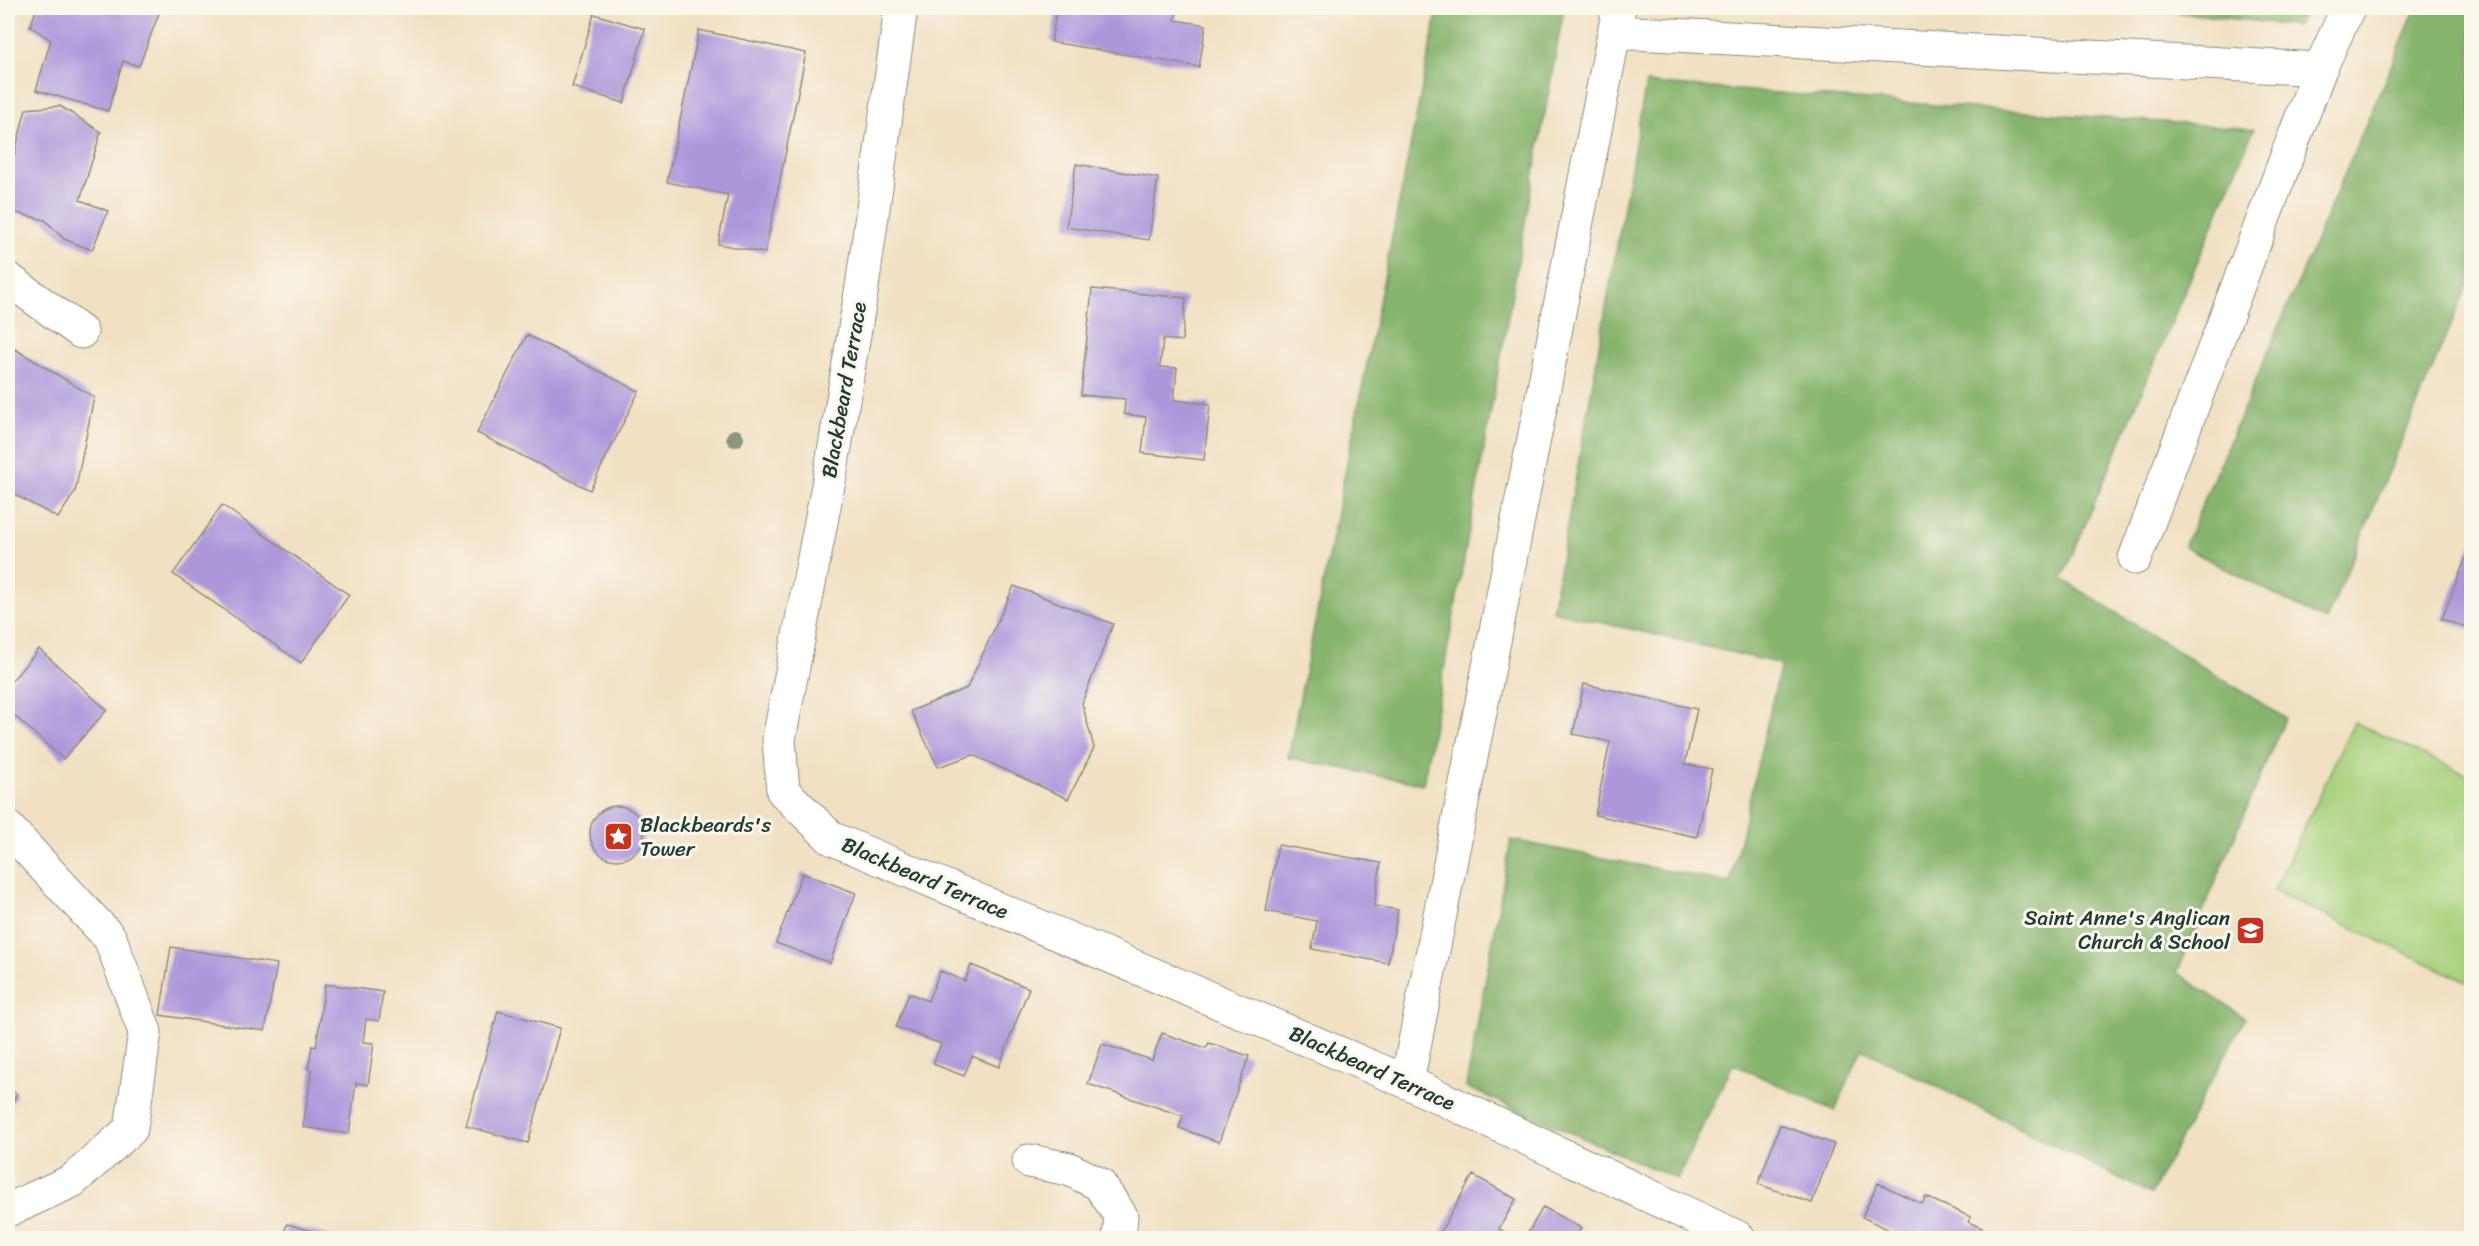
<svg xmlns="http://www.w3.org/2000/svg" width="2479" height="1246" font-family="Sriracha,sans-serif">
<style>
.green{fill:#a8d27d;stroke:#648858;stroke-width:1.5}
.forest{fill:#86b46c;stroke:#527850;stroke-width:1.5}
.building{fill:#ac97db}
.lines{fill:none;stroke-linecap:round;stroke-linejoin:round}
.minor-casing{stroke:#888e7b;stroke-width:35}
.minor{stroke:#fff;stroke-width:33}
.tree{fill:#8c977c}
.labels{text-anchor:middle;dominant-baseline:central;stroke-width:6;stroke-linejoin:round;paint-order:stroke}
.street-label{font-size:21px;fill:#1f3d34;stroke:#fbf7ec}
.poi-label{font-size:21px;fill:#1f3d34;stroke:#fbf7ec;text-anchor:start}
</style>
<rect width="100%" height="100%" fill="#fbf7ec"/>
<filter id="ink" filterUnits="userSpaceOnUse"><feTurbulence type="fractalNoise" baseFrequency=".0167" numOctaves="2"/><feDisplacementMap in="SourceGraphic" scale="12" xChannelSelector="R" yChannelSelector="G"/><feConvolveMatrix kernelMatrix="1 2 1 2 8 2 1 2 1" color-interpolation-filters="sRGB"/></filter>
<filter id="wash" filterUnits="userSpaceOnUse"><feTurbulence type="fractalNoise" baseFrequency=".008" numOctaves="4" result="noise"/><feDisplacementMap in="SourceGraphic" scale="24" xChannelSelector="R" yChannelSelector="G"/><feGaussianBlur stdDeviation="1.35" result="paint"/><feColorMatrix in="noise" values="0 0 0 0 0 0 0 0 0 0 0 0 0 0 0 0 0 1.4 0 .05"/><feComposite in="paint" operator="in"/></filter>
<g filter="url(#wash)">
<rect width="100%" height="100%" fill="#f1e0c2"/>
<path class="green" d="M2354 722 2471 777V984L2274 891Z"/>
<path class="forest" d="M1438 8H1564L1423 784 1288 758Z
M2138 8H2306L2298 26Z
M2416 8H2471V277L2326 621 2184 547Z
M1646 83 2254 129 2062 579 2285 718 2177 973 2245 1018 2151 1194 1862 1049 1835 1111 1733 1064 1677 1179 1466 1087 1511 840 1730 883 1781 664 1552 611Z"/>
<g id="blocks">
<path class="building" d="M37 8H161L139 66 123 61 108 111 36 90 51 40 30 26Z
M1057 8H1178L1175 20 1206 25 1199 67 1051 42Z
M594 14 645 29 624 103 572 87Z
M699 30 806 53 765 253 718 244 728 195 667 182Z
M60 106 101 132 80 200 108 211 92 250 64 239 45 220 8 211V179L26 109Z
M1076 164 1158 178 1149 240 1066 227Z
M1092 289 1186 298 1182 341 1163 339 1160 367 1177 368 1174 400 1210 404 1204 460 1142 453 1146 417 1124 414 1125 399 1081 395Z
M527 335 639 391 590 490 477 433Z
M15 349 94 397 75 492 58 518 8 491V356Z
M222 505 349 595 301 663 173 574Z
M2471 544H2472V630L2442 619Z
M1014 586 1113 624 1082 703 1094 748 1068 799 973 755 938 767 911 711 967 688Z
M39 649 107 710 63 759 8 710V685Z
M1584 684 1697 709 1685 764 1712 769 1697 837 1595 815 1610 742 1573 734Z
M590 833a27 27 0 1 1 54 0a27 27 0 1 1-54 0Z
M1278 845 1381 863 1374 906 1398 910 1388 963 1312 949 1317 921 1266 911Z
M802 873 856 893 830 963 776 943Z
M171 947 277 964 265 1031 160 1015Z
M971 965 1029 988 999 1067 972 1056 964 1076 933 1064 941 1044 896 1027 909 993 928 1001 940 971 965 981Z
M325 984 383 992 379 1021 366 1019 363 1042 374 1043 368 1085 356 1083 349 1134 303 1127 312 1070 308 1069 312 1046 316 1047Z
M498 1011 560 1028 528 1143 466 1126Z
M1162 1033 1206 1048 1209 1043 1249 1056 1219 1142 1179 1128 1183 1116 1088 1084 1102 1044 1152 1060Z
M8 1089 17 1094 8 1110Z
M1780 1125 1834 1144 1812 1203 1758 1184Z
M1473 1175 1516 1199 1499 1229 1516 1238H1437Z
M1878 1183 1922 1204 1926 1197 1971 1217 1968 1222 1982 1228 1977 1238H1906L1862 1217Z
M1543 1207 1581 1228 1575 1238H1525Z
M287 1224 336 1238H283Z"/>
</g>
</g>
<g filter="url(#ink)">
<use href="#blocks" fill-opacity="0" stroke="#888e7b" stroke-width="1.5"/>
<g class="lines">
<defs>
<path id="minor" d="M901 8 862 287 831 470 779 739 783 791 831 838 1407 1082 1739 1238
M1615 32 2320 69
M8 279 81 332
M2135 558 2320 69 2348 8
M8 828 110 938 145 1032 131 1129 72 1181 8 1210
M1407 1082 1619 8
M1029 1161 1069 1169 1099 1184 1121 1216 1119 1238"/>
</defs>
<use href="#minor" class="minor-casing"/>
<use href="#minor" class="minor"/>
</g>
<circle class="tree" cx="735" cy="438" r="9"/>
</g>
<defs>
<symbol id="sight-square" viewBox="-11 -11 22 22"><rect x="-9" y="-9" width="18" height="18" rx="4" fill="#c8321e" stroke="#fbf7ec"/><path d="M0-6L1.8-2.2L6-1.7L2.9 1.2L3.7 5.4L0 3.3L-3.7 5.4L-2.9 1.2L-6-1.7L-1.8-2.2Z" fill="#fff"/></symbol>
<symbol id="school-square" viewBox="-11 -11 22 22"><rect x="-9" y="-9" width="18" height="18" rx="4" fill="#c8321e" stroke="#fbf7ec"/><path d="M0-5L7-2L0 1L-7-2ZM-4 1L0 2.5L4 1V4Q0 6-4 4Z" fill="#fff"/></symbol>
</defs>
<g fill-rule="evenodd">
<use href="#sight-square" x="602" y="820" width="33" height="33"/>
<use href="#school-square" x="2234" y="914" width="33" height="33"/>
</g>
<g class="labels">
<g class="street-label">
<text transform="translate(844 390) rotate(-80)">Blackbeard Terrace</text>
<text transform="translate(925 878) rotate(23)">Blackbeard Terrace</text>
<text transform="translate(1372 1068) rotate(24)">Blackbeard Terrace</text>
</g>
<g class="poi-label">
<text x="640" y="825">Blackbeards's<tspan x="640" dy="24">Tower</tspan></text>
<text x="2230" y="918" text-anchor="end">Saint Anne's Anglican<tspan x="2230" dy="24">Church &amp; School</tspan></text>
</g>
</g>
<rect width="2479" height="1246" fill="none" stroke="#fbf7ec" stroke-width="30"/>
</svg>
